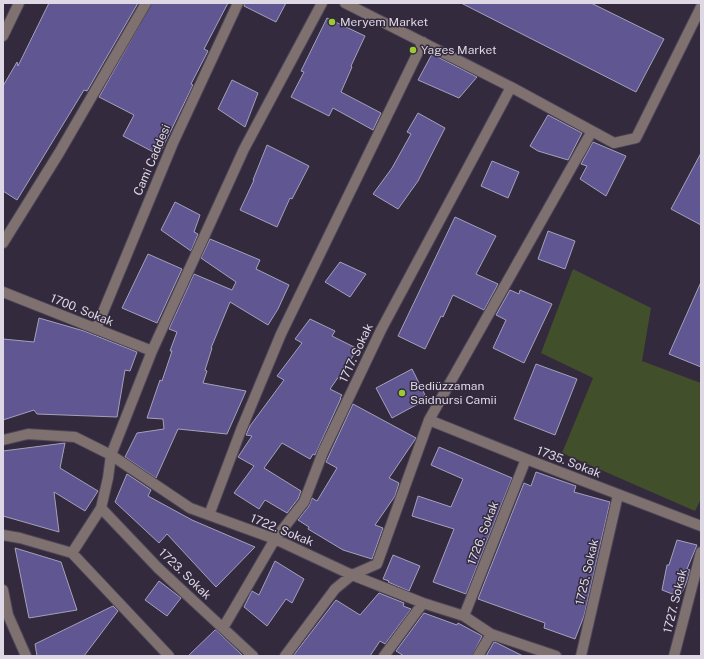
<svg xmlns="http://www.w3.org/2000/svg" width="704" height="659" font-family="'Public Sans',sans-serif">
<style>
.green{fill:#424f2b}
.building{fill:#605692;stroke:#a4a1bb}
.lines{fill:none;stroke-linecap:round;stroke-linejoin:round}
.minor-casing{stroke:#4e4658;stroke-width:12}
.minor{stroke:#7e716f;stroke-width:10}
.poi-dot{fill:#9bcb33;stroke:#332a3d;stroke-width:1.5}
.labels{text-anchor:middle;dominant-baseline:central;stroke-width:3;stroke-linejoin:round;paint-order:stroke}
.poi-label{font-size:12px;fill:#ded8e5;stroke:#332a3d;text-anchor:start}
.street-label{font-size:12px;fill:#ded8e5;stroke:#332a3d}
</style>
<rect width="100%" height="100%" fill="#332a3d"/>
<path class="green" d="M573 269 651 308 642 361 701 383V499L695 511 562 453 593 378 541 353Z"/>
<path class="building" d="M49 3H138L87 91 84 90 17 200 3 191V86L17 62 18 66Z
M152 3H228L204 49 208 51 191 84 193 85 159 155 123 136 134 115 99 97Z
M244 3H286L276 22 244 6Z
M461 3H591L664 39 636 92Z
M327 18 365 36 351 66 352 67 341 92 381 113 373 130 333 108 329 116 291 97 304 72 301 71Z
M432 54 477 77 459 98 418 80Z
M232 80 258 93 245 127 218 109Z
M418 113 445 128 418 181 398 209 373 194 392 168 411 134 407 132Z
M548 115 582 133 568 160 538 151 530 146Z
M593 142 626 156 606 196 580 179 587 166 581 164Z
M267 145 309 166 292 199 290 198 277 227 240 210 254 180H253Z
M701 153V225L671 209Z
M492 161 519 172 508 198 481 186Z
M175 202 200 215 194 232 198 234 191 251 161 230Z
M455 217 496 236 476 274 498 284 484 310 453 295 443 317 441 316 425 349 398 336Z
M548 231 575 241 565 269 538 259Z
M210 239 260 260 256 269 289 285 278 309 268 325 230 302 211 348H212L205 370 207 371 203 383 246 391 227 434 178 429 156 478 125 457 137 433 164 429 163 419 147 418 160 380 162 381 172 351H170L177 332 169 329 194 274 232 290 236 282 201 258Z
M148 254 182 269 157 323 122 308Z
M340 262 366 274 350 297 325 282Z
M701 282V367L669 354Z
M510 290 519 294 520 290 552 304 524 363 493 348 506 320 496 315Z
M39 318 84 331 137 352 130 371 125 370 117 417 37 414 34 410 3 420V339L34 342Z
M310 319 335 331 332 336 358 349 330 389 342 395 340 398H341L315 455 313 454 310 459 282 443 264 468 301 491 298 499 287 513 265 500 259 509 234 493 254 466 238 457 252 436 246 435 250 426 284 380 277 376 302 343 295 339Z
M536 364 577 379 555 435 514 419Z
M412 369 427 399 392 418 376 388Z
M353 404 416 438 389 478 399 483 395 496 375 525 383 528 372 559 343 550 308 529 309 527 298 520 309 506 312 498 317 501 337 468 326 462Z
M65 443 60 468 98 491 85 511 54 492 59 532 3 516V451Z
M439 447 512 478 466 594 433 582 454 529 412 516 418 496 451 507 463 479 431 465Z
M536 472 576 486 574 492 610 502 584 616 575 639 544 628 545 623 478 599 524 483 531 486Z
M127 474 151 490 148 496 192 520 255 547 216 587 167 534 159 543 115 502Z
M677 540 697 545 687 569 690 570 687 581 680 597 662 590 667 565H669Z
M15 548 61 562 77 610 29 618Z
M393 555 420 566 409 591 388 582 389 581 383 579Z
M275 561 304 579 292 603 286 599 267 626 244 607 252 591 259 595Z
M159 581 181 598 167 616 145 600Z
M379 593 404 603 403 606 411 609 385 644 380 641 370 656H293L336 600 360 615Z
M113 606 118 611 84 656H37L35 644Z
M424 613 457 625 458 623 482 636 472 656H404L396 651Z
M216 630 243 656H188L215 630Z
M494 642 497 643 523 656H486Z"/>
<g class="lines">
<defs>
<path id="minor" d="M345 3 511 87 614 143 636 138 701 7
M3 36 19 3
M3 243 59 153 146 3
M3 292 152 351
M96 329 173 143 238 3
M429 420 526 459 701 526
M3 440 28 434 75 437 111 455 190 508 275 539 352 575 423 603 464 616 491 634 556 656
M101 508 158 568 253 656
M209 515 241 430 281 334 423 42
M3 535 20 538 72 553
M3 590 8 615 26 656
M464 616 526 459
M223 628 275 539 304 502 323 452 381 330 511 87
M169 656 72 553 101 508 108 478 111 455 152 351 244 149 322 3
M285 656 335 589 352 575 377 564 429 420 592 131
M384 656 423 603
M478 656 491 634
M581 656 618 495
M674 656 701 552"/>
</defs>
<use href="#minor" class="minor-casing"/>
<use href="#minor" class="minor"/>
</g>
<g class="poi-dot">
<circle cx="332" cy="22" r="4"/>
<circle cx="413" cy="50" r="4"/>
<circle cx="402" cy="393" r="4"/>
</g>
<g class="labels">
<g class="poi-label">
<text x="340" y="22">Meryem Market</text>
<text x="421" y="50">Yages Market</text>
<text x="410" y="386">Bediüzzaman<tspan x="410" dy="14">Saidnursi Camii</tspan></text>
</g>
<g class="street-label">
<text transform="translate(152 160) rotate(-67)">Cami Caddesi</text>
<text transform="translate(82 310) rotate(22)">1700. Sokak</text>
<text transform="translate(356 353) rotate(-65)">1717. Sokak</text>
<text transform="translate(569 462) rotate(21)">1735. Sokak</text>
<text transform="translate(282 530) rotate(22)">1722. Sokak</text>
<text transform="translate(483 533) rotate(-69)">1726. Sokak</text>
<text transform="translate(587 572) rotate(-77)">1725. Sokak</text>
<text transform="translate(185 574) rotate(44)">1723. Sokak</text>
<text transform="translate(675 601) rotate(-76)">1727. Sokak</text>
</g>
</g>
<rect width="704" height="659" fill="none" stroke="#ded8e5" stroke-width="8"/>
</svg>
